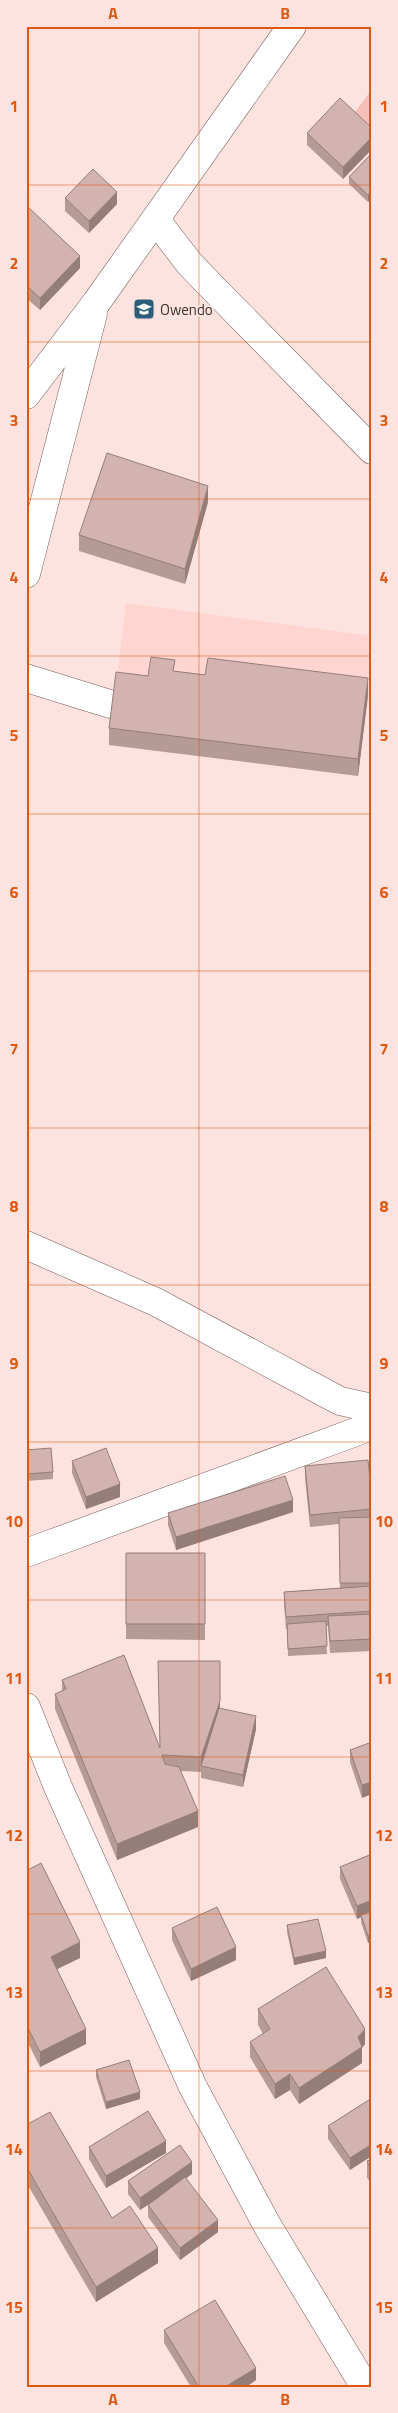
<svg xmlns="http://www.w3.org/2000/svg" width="398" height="2413" font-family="'Titillium Web',sans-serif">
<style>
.built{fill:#fed5d0}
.green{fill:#f6c0b9}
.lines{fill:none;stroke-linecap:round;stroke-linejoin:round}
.minor-casing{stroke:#755a57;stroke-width:29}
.minor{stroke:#fff;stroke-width:28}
.wall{fill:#b59a96}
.shaded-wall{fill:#947d7a}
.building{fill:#d3b3af;stroke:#947d7a}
.grid{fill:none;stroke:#e0570e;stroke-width:1;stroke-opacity:0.55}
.labels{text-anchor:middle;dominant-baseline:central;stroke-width:4;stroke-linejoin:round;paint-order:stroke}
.poi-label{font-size:15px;fill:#3f3331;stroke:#fde3df;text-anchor:start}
.neatline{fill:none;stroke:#e0570e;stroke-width:2}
.grid-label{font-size:16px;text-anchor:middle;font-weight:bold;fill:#e0570e}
</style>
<rect width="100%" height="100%" fill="#fde3df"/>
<path class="built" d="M126,603l246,33v37l-14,103 -249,-31z"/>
<path class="green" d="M372,89v41l-20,-14z"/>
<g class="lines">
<g class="minor-casing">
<path id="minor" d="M156,220l33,43 21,22 162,165
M26,395l70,-92 196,-277
M26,574l67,-260
M26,678l84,26
M26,1245l130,57 184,99 32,7
M26,1553l346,-127
M26,1707l32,80 135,300 74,138 98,162"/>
</g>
<use href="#minor" class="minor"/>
</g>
<path class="wall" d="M372,128v21l-29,30 -36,-34v-12z
M372,153l-4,49 -19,-18v-7z
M65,198l52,6 -28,29 -24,-22z
M26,205l54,63 -40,42 -14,-12z
M208,502l-23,82 -106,-33v-16z
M175,671l193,24 -10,81 -249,-31v-17l39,-52z
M26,1450l27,22v7l-27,2z
M72,1461l48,36 -34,12 -14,-36z
M305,1466l67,34v151l-42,2 -2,-27h-2l1,28 -39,2 -1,-27h-1l-2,-25v-12l56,-4 -1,-64 -29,3 -5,-49z
M293,1512l-117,38 -8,-25v-12z
M126,1553h79v87l-79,-1z
M62,1680l97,67 61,-39 36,21 -13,58 -42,-9v-6l-20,-1 17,56 -81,33 -62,-151v-15l7,-3z
M372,1742l-10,56 -12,-36v-12z
M372,1854l-4,89 -7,-21v-5l-4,2 -17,-40v-12z
M26,1871l54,87 -23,11 29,75 -46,23 -14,-28z
M287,1925l39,33 -32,7 -7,-33z
M172,1928l64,32 -45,21 -19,-41z
M258,2009l107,35 -3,4v15l-63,41 -9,-14 -15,9 -25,-42v-15l13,-8 -5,-9z
M96,2070l44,29 -34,10 -10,-32z
M372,2098l-22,72 -22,-31v-13z
M26,2125l86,93 46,45 -62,39 -70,-120z
M89,2147l77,6 -60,35 -17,-29z
M372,2159v28l-5,-10v-16z
M192,2174l-6,4 32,54 -38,28 -32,-43v-12l-8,5 -12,-16v-13z
M164,2330l92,50 -10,7h-55l-27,-44z"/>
<path class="shaded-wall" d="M372,137v12l-29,30v-12z
M372,191v7l-4,4v-7z
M117,192v12l-28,29v-12z
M80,256v12l-40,42v-12z
M208,486v16l-23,82v-15z
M368,678v17l-10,81v-17z
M120,1484v13l-34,12v-12z
M293,1500v12l-117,38v-13z
M220,1701v16l-19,49v-9z
M256,1716v13l-13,58v-12z
M372,1782v12l-10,4v-13z
M198,1811v16l-81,33v-16z
M372,1900v12l-15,7v-13z
M372,1934v7l-4,2v-7z
M80,1942v16l-29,14v-15z
M236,1947v13l-45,21v-12z
M326,1951v7l-32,7v-7z
M86,2029v15l-46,23v-15z
M365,2029v15l-3,4v15l-63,41v-16l59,-51z
M290,2074v16l-15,9v-15z
M140,2092v7l-34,10v-7z
M166,2141v12l-60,35v-12z
M372,2144v12l-22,14v-12z
M192,2162v12l-52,36v-12z
M218,2220v12l-38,28v-12z
M158,2248v15l-62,39v-15z
M256,2368v12l-10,7h-21z"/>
<path class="building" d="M340,98l32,30v9l-29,30 -36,-34z
M372,153v38l-4,4 -19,-18z
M93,169l24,23 -28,29 -24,-23z
M26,205l54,51 -40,42 -14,-13z
M107,453l101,33 -23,83 -106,-34z
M151,657l24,3 -2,11 32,4 3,-17 160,20 -10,81 -249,-31 7,-56 32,4z
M51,1448l2,24 -27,2v-24z
M106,1448l14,36 -34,13 -14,-36z
M368,1460l4,40v9l-62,6 -5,-49z
M285,1476l8,24 -117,37 -8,-24z
M372,1517v66h-32l-1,-65z
M126,1553h79v71h-79z
M372,1586v25l-86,6 -2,-25z
M372,1614v25l-42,2 -2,-25z
M326,1621l1,25 -39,3 -1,-25z
M124,1655l36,93 -2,-87h62v40l-19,56 -39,-2 3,9 14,3 19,44 -81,33 -62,-150 11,-5 -4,-9z
M219,1708l37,8 -13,59 -42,-9z
M372,1742v40l-10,3 -12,-35z
M372,1854v46l-15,6 -17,-39z
M41,1863l39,79 -29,15 35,72 -46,23 -14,-28v-153z
M217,1907l19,40 -45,22 -19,-41z
M372,1911v23l-4,2 -7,-21z
M318,1919l8,32 -32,7 -7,-33z
M326,1967l39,62 -7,8 4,10 -63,41 -9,-14 -15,10 -25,-42 20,-13 -12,-20z
M129,2060l11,32 -34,10 -10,-32z
M372,2098v46l-22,14 -22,-32z
M148,2111l18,30 -60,35 -17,-29z
M50,2112l62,106 18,-12 28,42 -62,39 -70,-121v-41z
M180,2145l12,17 -52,36 -12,-17z
M372,2159v13l-5,-11z
M185,2177l33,43 -38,28 -32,-43z
M215,2300l41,68 -31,19h-26l-35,-57z"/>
<path class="grid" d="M199,26v2361M26,185h346M26,342h346M26,499h346M26,656h346M26,814h346M26,971h346M26,1128h346M26,1285h346M26,1442h346M26,1600h346M26,1757h346M26,1914h346M26,2071h346M26,2228h346"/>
<defs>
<g id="school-square" transform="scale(1.125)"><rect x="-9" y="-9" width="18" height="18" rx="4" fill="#2c5e7c" stroke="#fde3df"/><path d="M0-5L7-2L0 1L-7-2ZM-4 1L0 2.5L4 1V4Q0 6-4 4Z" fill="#fff"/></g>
</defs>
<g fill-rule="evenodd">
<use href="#school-square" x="144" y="309"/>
</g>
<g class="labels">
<g class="poi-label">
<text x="160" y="309">Owendo</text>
</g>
</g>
<rect width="398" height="2413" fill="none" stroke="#fde3df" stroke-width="55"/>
<rect x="28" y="28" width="342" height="2358" class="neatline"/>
<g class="grid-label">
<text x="113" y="19">A</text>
<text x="285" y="19">B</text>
<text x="14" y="112">1</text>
<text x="384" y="112">1</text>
<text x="14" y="269">2</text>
<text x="384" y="269">2</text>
<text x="14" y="426">3</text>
<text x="384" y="426">3</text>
<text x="14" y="583">4</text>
<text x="384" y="583">4</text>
<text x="14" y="741">5</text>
<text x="384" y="741">5</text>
<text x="14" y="898">6</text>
<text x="384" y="898">6</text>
<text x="14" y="1055">7</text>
<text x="384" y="1055">7</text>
<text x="14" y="1212">8</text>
<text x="384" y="1212">8</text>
<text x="14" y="1369">9</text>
<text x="384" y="1369">9</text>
<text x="14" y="1527">10</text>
<text x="384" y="1527">10</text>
<text x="14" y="1684">11</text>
<text x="384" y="1684">11</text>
<text x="14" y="1841">12</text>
<text x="384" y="1841">12</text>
<text x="14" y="1998">13</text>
<text x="384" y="1998">13</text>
<text x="14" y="2155">14</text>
<text x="384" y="2155">14</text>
<text x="14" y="2313">15</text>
<text x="384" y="2313">15</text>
<text x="113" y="2405">A</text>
<text x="285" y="2405">B</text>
</g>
</svg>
